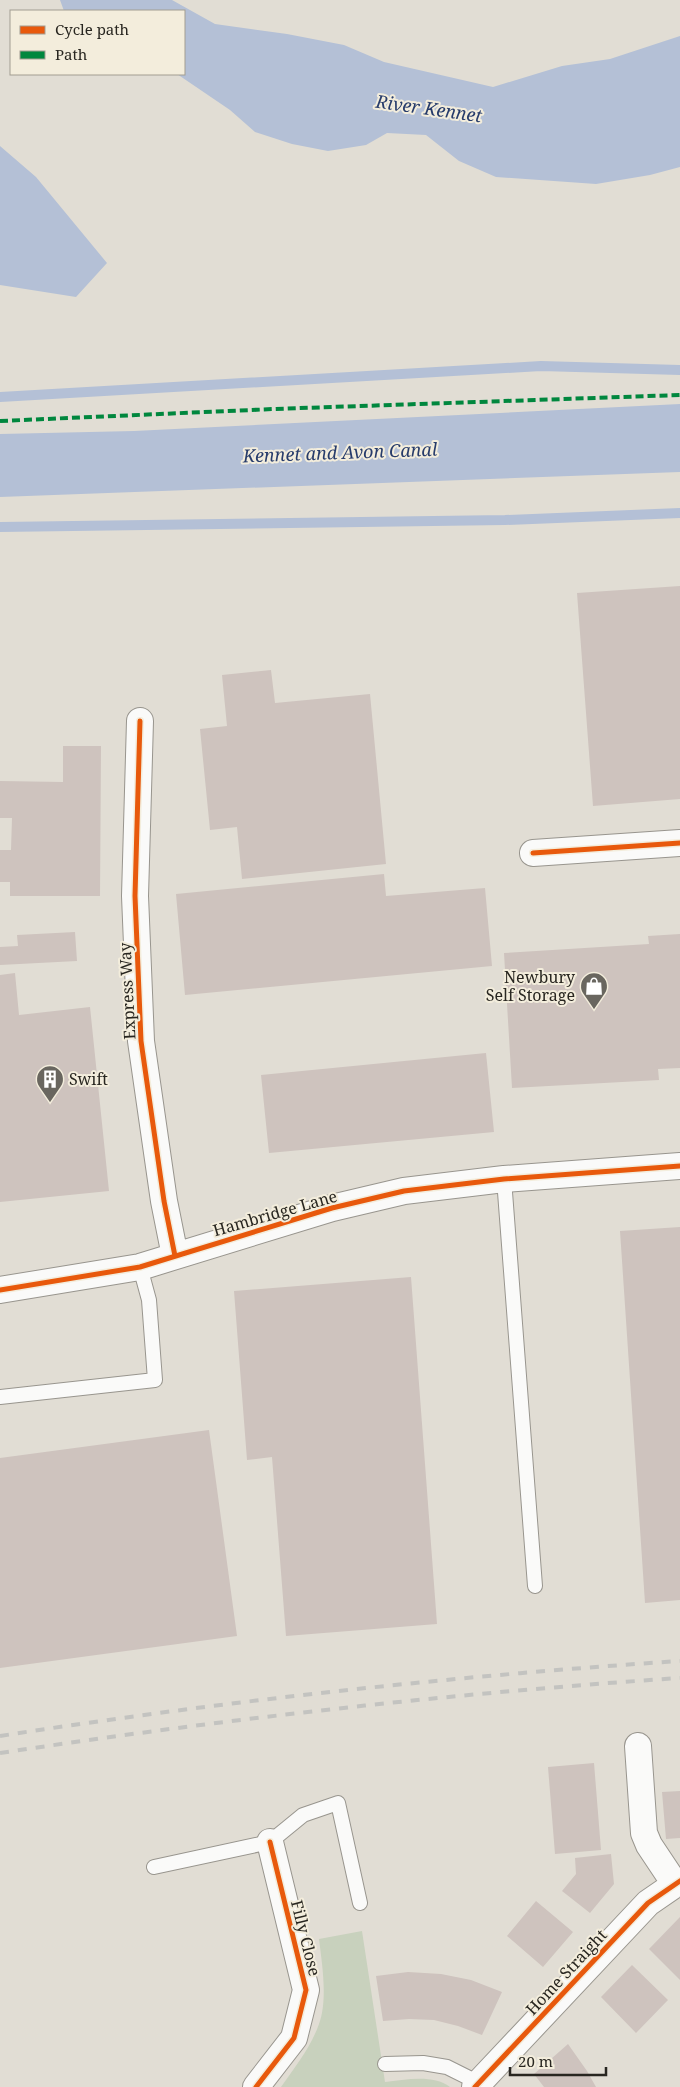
<svg xmlns="http://www.w3.org/2000/svg" width="680" height="2087" font-family="'Noto Serif',serif">
<style>
.green{fill:#c8d1bd}
.water{fill:#b4c0d6}
.lines{fill:none;stroke-linecap:round;stroke-linejoin:round}
.stream{stroke:#b4c0d6;stroke-width:10}
.building{fill:#cec3be}
.lane-casing{stroke:#98958e;stroke-width:16}
.street-casing{stroke:#98958e;stroke-width:28}
.lane{stroke:#fafaf9;stroke-width:14}
.street{stroke:#fafaf9;stroke-width:26}
.rail{stroke:#c3c3c0;stroke-width:4;stroke-dasharray:9 9;stroke-linecap:butt}
.quiet{stroke:#00873e;stroke-width:4;stroke-dasharray:8 4;stroke-linecap:butt}
.cycleway-casing{stroke:#f3eddc;stroke-width:8}
.cycleway{stroke:#e8590c;stroke-width:5}
.labels{text-anchor:middle;dominant-baseline:central;stroke-width:4;stroke-linejoin:round;paint-order:stroke}
.poi-label{font-size:16px;fill:#282620;stroke:#f3eddc;text-anchor:end}
.street-label{font-size:16px;fill:#282620;stroke:#f3eddc}
.water-label{font-size:18px;font-style:italic;fill:#273c6b;stroke:#f3eddc}
</style>
<rect width="100%" height="100%" fill="#e1ddd4"/>
<path class="green" d="M362,1931l23,151c20,-2 48,-8 65,5h-169c14,-20 30,-40 38,-63 9,-25 3,-60 0,-85z"/>
<path class="water" d="M60,0h112l43,24 72,10 57,11 40,17 109,25 69,-21 48,-7 70,-23v131l-30,8 -54,9 -100,-7 -37,-16 -33,-26 -39,-2 -21,12 -38,6 -36,-7 -37,-12 -25,-22 -53,-36h7v-63h-120z
M0,146l36,31 71,86 -31,34 -76,-12z
M680,404v68l-680,25v-63l134,-3z"/>
<g class="lines">
<path class="stream" d="M0,397l541,-31 139,4
M0,527l505,-7 175,-7"/>
</g>
<path class="building" d="M680,586v213l-87,7 -16,-213z
M271,670l4,33 95,-9 16,170 -144,15 -5,-52 -27,3 -10,-101 27,-3 -5,-51z
M63,746h38l-1,150h-90v-14h-10v-32h11l1,-32h-12v-37l63,1z
M384,874l2,22 99,-8 7,78 -307,29 -9,-101z
M75,932l2,29 -77,4v-18l18,-1 -1,-11z
M680,934v134l-22,1 1,11 -147,8 -8,-135 145,-9 -1,-8z
M15,973l4,42 71,-8 19,184 -109,11v-227z
M486,1053l8,79 -225,21 -8,-78z
M680,1227v373l-35,3 -25,-372z
M411,1277l26,347 -151,12 -14,-179 -25,3 -13,-169z
M209,1430l28,206 -237,32v-210z
M594,1763l7,87 -46,4 -7,-87z
M680,1791v47l-14,1 -4,-47z
M611,1854l3,30 -24,29 -28,-22 14,-17 -1,-16z
M536,1901l37,31 -30,35 -36,-31z
M680,1917v63l-31,-31z
M632,1965l36,35 -32,33 -35,-36z
M408,1972l33,2 30,6 31,12 -20,43 -24,-9 -24,-6 -25,-1 -26,2 -7,-45z
M568,2044l19,27 9,16h-52l-10,-13z"/>
<g class="lines">
<g class="lane-casing">
<path id="lane" d="M504,1179l31,407
M0,1397l155,-17 -6,-80 -9,-33
M154,1867l116,-25 33,-27 35,-12 22,100
M385,2064l38,-1 24,4 32,16 3,3"/>
</g>
<g class="street-casing">
<path id="street" d="M140,721l-5,175 6,145 23,160 11,55
M533,853l147,-10
M0,1290l140,-23 192,-59 72,-17 100,-12 176,-13
M638,1746l6,87 5,12 26,39
M256,2087l38,-49 12,-48 -36,-148
M475,2087l173,-184 32,-22"/>
</g>
<use href="#lane" class="lane"/>
<use href="#street" class="street"/>
<path class="rail" d="M0,1736c225,-35 452,-60 680,-75
M0,1753c226,-34 452,-60 680,-75"/>
<path class="quiet" d="M0,421l274,-12 406,-14"/>
<g class="cycleway-casing">
<path id="cycleway" d="M140,721l-5,175 6,145 23,160 11,55
M533,853l147,-10
M0,1290l140,-23 192,-59 72,-17 100,-12 176,-13
M256,2087l38,-49 12,-48 -36,-148
M475,2087l173,-184 32,-22"/>
</g>
<use href="#cycleway" class="cycleway"/>
</g>
<defs>
<g id="shop-pin" transform="scale(1.4375)"><path d="M0 17L-7.5 6A9.5 9.5 0 1 1 7.5 6Z" fill="#69665f" stroke="#f3eddc"/><path d="M-5-2.5h2.3a2.7 3.5 0 0 1 5.4 0H5L5.5 6h-11ZM-1.5-2.5h3a1.5 2.3 0 0 0-3 0Z" fill="#fff"/></g>
<g id="building-pin" transform="scale(1.4375)"><path d="M0 17L-7.5 6A9.5 9.5 0 1 1 7.5 6Z" fill="#69665f" stroke="#f3eddc"/><path d="M-4-6H4V6H1V3H-1V6H-4ZM-2.5-4.3h1.7v1.8h-1.7ZM.8-4.3h1.7v1.8H.8ZM-2.5-1h1.7V.8h-1.7ZM.8-1h1.7V.8H.8Z" fill="#fff"/></g>
</defs>
<g fill-rule="evenodd">
<use href="#shop-pin" x="594" y="986"/>
<use href="#building-pin" x="50" y="1079"/>
</g>
<g class="labels">
<g class="poi-label">
<text x="575" y="977">Newbury<tspan x="575" dy="18">Self Storage</tspan></text>
<text x="69" y="1079" text-anchor="start">Swift</text>
</g>
<g class="street-label">
<text transform="translate(127 991) rotate(-93)">Express Way</text>
<text transform="translate(275 1213) rotate(-16)">Hambridge Lane</text>
<text transform="translate(306 1938) rotate(76)">Filly Close</text>
<text transform="translate(566 1972) rotate(-47)">Home Straight</text>
</g>
<g class="water-label">
<text transform="translate(429 108) rotate(8)">River Kennet</text>
<text transform="translate(340 452) rotate(-2)">Kennet and Avon Canal</text>
</g>
</g>
<rect x="10" y="10" width="175" height="65" fill="#f3eddc" stroke="#a29d91"/>
<rect x="20" y="26" width="25" height="8" fill="#e8590c" stroke="#a29d91"/>
<text x="55" y="35" font-size="15" fill="#282620">Cycle path</text>
<rect x="20" y="51" width="25" height="8" fill="#00873e" stroke="#a29d91"/>
<text x="55" y="60" font-size="15" fill="#282620">Path</text>
<path d="M510 2067v8h96v-8" fill="none" stroke="#282620" stroke-width="2.5"/>
<text x="518" y="2067" font-size="15" fill="#282620" stroke="#f3eddc" stroke-width="4" paint-order="stroke">20 m</text>
</svg>
